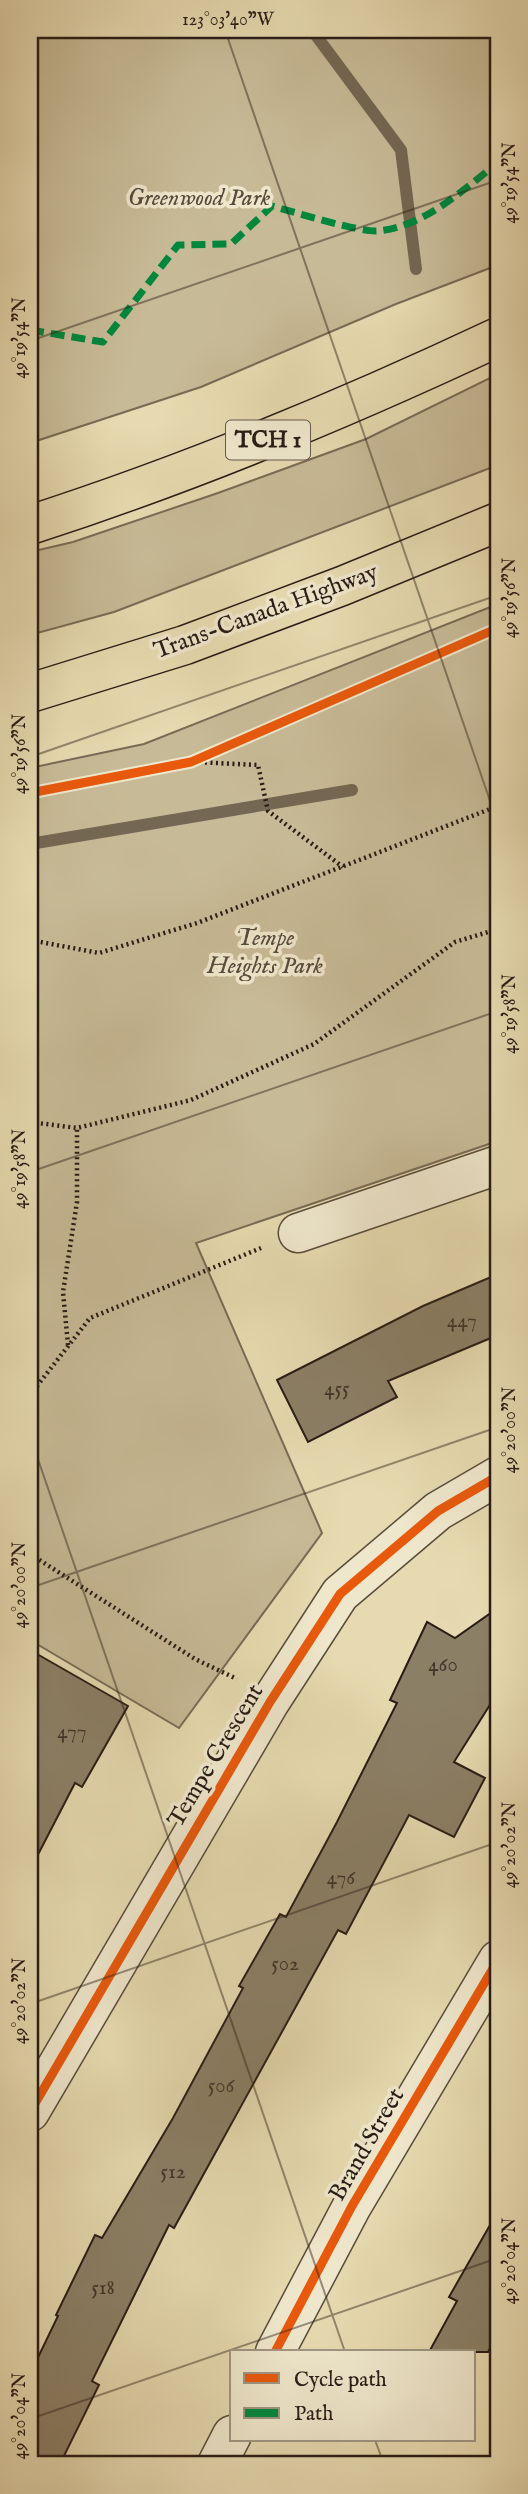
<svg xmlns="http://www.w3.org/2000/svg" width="528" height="2494" font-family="'IM FELL English',serif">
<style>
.green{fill:#c7ba96;stroke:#786b56;stroke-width:2}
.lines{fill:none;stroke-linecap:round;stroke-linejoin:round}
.stream{stroke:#746753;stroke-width:12}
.building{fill:#8b7f66;stroke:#281c16;stroke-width:2}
.street-casing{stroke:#584c3c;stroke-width:41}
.highway-casing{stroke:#281c16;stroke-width:41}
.path{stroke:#281c16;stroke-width:4.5;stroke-dasharray:2 3.5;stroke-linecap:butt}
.street{stroke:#efe7cc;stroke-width:38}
.highway{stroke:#e7dab0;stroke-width:38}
.quiet{stroke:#00873e;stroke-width:7;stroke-dasharray:14 7;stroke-linecap:butt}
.cycleway-casing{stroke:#efe7cc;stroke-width:13}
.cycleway{stroke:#e8590c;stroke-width:9}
.ticks{fill:none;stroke:#281c16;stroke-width:2;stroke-opacity:0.45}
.labels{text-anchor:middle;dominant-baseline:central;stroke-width:7;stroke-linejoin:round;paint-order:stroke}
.number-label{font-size:21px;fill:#41352a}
.shield{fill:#efe7cc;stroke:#64594d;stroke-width:2}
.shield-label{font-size:23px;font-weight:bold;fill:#281c16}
.park-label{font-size:24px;font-style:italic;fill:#584b3c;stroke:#efe7cc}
.street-label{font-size:24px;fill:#281c16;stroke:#efe7cc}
.neatline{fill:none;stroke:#281c16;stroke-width:2.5}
.ticks-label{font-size:18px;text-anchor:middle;fill:#281c16}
</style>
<rect width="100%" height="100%" fill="#e7dab0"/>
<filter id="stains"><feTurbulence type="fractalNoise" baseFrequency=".00286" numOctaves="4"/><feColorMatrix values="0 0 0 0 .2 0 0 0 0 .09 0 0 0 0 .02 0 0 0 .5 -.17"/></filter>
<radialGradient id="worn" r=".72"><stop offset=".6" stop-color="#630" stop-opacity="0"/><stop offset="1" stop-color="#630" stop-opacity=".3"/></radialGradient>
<path class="green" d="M30,30h468v235l-102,39 -195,83 -171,56z
M498,374v91l-384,147 -84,23v-83l43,-10 145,-49 148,-54z
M498,604v537l-302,102 126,290 -143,195 -149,-88v-872l114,-24z"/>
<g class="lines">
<path class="stream" d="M312,30l89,120 15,119
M30,844l322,-54"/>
</g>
<path class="building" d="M498,1274v61l-110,46 9,16 -89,45 -31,-62 146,-74z
M498,1608v84l-44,70 31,16 -31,59 -45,-22 -63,119 -8,-4 -164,298 -5,-3 -77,156 7,4 -39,79h-30v-90l28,-58 -2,-1 39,-80 7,3 71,-120 70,-130 -4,-2 41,-72 6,3 51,-95 60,-119 -7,-3 37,-78 28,16z
M30,1650l98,56 -46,81 -7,-4 -45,87z
M498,2211v123l-10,18h-59l28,-51 -8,-4z"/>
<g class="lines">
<g class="street-casing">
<path id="street" d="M298,1233l200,-68
M30,2112l240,-410 70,-108 98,-83 60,-35
M275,2352l77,-146 146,-246
M217,2464l15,-29"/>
</g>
<g class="highway-casing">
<path id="highway" d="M30,525c161,-52 315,-116 468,-188
M30,693l155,-48 157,-59 156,-64"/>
</g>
<path class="path" d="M194,762l64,3 10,46 75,56
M30,793l161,-31 307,-134
M30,940l69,13 98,-30 301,-117
M30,1122l47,6 114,-28 123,-56 141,-102 43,-13
M68,1345l-5,-53 14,-90v-74
M30,1395l60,-77 171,-70
M30,1554l165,105 42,20"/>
<use href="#street" class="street"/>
<use href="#highway" class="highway"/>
<path class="quiet" d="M30,330l73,12 75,-97 53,-1 41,-38c22,6 87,26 105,25 48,-4 85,-41 121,-68"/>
<g class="cycleway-casing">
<path id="cycleway" d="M30,793l161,-31 307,-134
M30,2112l240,-410 70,-108 98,-83 60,-35
M275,2352l77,-146 146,-246"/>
</g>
<use href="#cycleway" class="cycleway"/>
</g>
<path class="ticks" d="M225,30l273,794M30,341l468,-161M30,757l468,-162M30,1172l468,-161M30,1436l315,916M30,1588l468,-161M30,2004l468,-162M30,2419l468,-161M375,2440l9,24"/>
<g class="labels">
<g class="number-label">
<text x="462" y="1321">447</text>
<text x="337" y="1389">455</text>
<text x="443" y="1665">460</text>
<text x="72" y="1732">477</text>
<text x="341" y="1878">476</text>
<text x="285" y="1964">502</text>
<text x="221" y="2086">506</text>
<text x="173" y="2172">512</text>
<text x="103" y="2288">518</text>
</g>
<rect class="shield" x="226" y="420.5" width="84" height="39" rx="5"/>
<g class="shield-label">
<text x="268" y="440">TCH 1</text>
</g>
<g class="park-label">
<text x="199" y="198">Greenwood Park</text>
<text x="265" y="938">Tempe<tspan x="265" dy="28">Heights Park</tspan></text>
</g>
<g class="street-label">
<text transform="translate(266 612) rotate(-20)">Trans-Canada Highway</text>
<text transform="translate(216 1756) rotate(-59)">Tempe Crescent</text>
<text transform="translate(367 2145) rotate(-60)">Brand Street</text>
</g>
</g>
<rect width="528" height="2494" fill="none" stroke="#e7dab0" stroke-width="77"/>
<rect x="230" y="2350" width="245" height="91" fill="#efe7cc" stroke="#9f9683" stroke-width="2"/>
<rect x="244" y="2373" width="35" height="10" fill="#e8590c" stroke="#9f9683" stroke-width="2"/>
<text x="294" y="2386" font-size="21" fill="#281c16">Cycle path</text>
<rect x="244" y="2408" width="35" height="10" fill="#00873e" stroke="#9f9683" stroke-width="2"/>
<text x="294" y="2420" font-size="21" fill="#281c16">Path</text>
<rect x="38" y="38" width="452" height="2418" class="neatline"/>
<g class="ticks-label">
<text x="228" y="25">123°03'40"W</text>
<text transform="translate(509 183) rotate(-90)" y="6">49°19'54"N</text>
<text transform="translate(19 338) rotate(-90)" y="6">49°19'54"N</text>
<text transform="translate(509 598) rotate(-90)" y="6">49°19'56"N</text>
<text transform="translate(19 754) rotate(-90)" y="6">49°19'56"N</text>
<text transform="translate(509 1014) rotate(-90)" y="6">49°19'58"N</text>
<text transform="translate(19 1169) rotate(-90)" y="6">49°19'58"N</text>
<text transform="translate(509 1430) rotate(-90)" y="6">49°20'00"N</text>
<text transform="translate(19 1585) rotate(-90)" y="6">49°20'00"N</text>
<text transform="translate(509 1845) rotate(-90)" y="6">49°20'02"N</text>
<text transform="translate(19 2001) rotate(-90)" y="6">49°20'02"N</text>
<text transform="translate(509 2261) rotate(-90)" y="6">49°20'04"N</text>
<text transform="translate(19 2416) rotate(-90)" y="6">49°20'04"N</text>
</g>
<rect width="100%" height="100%" filter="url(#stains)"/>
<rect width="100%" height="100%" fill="url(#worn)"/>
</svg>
